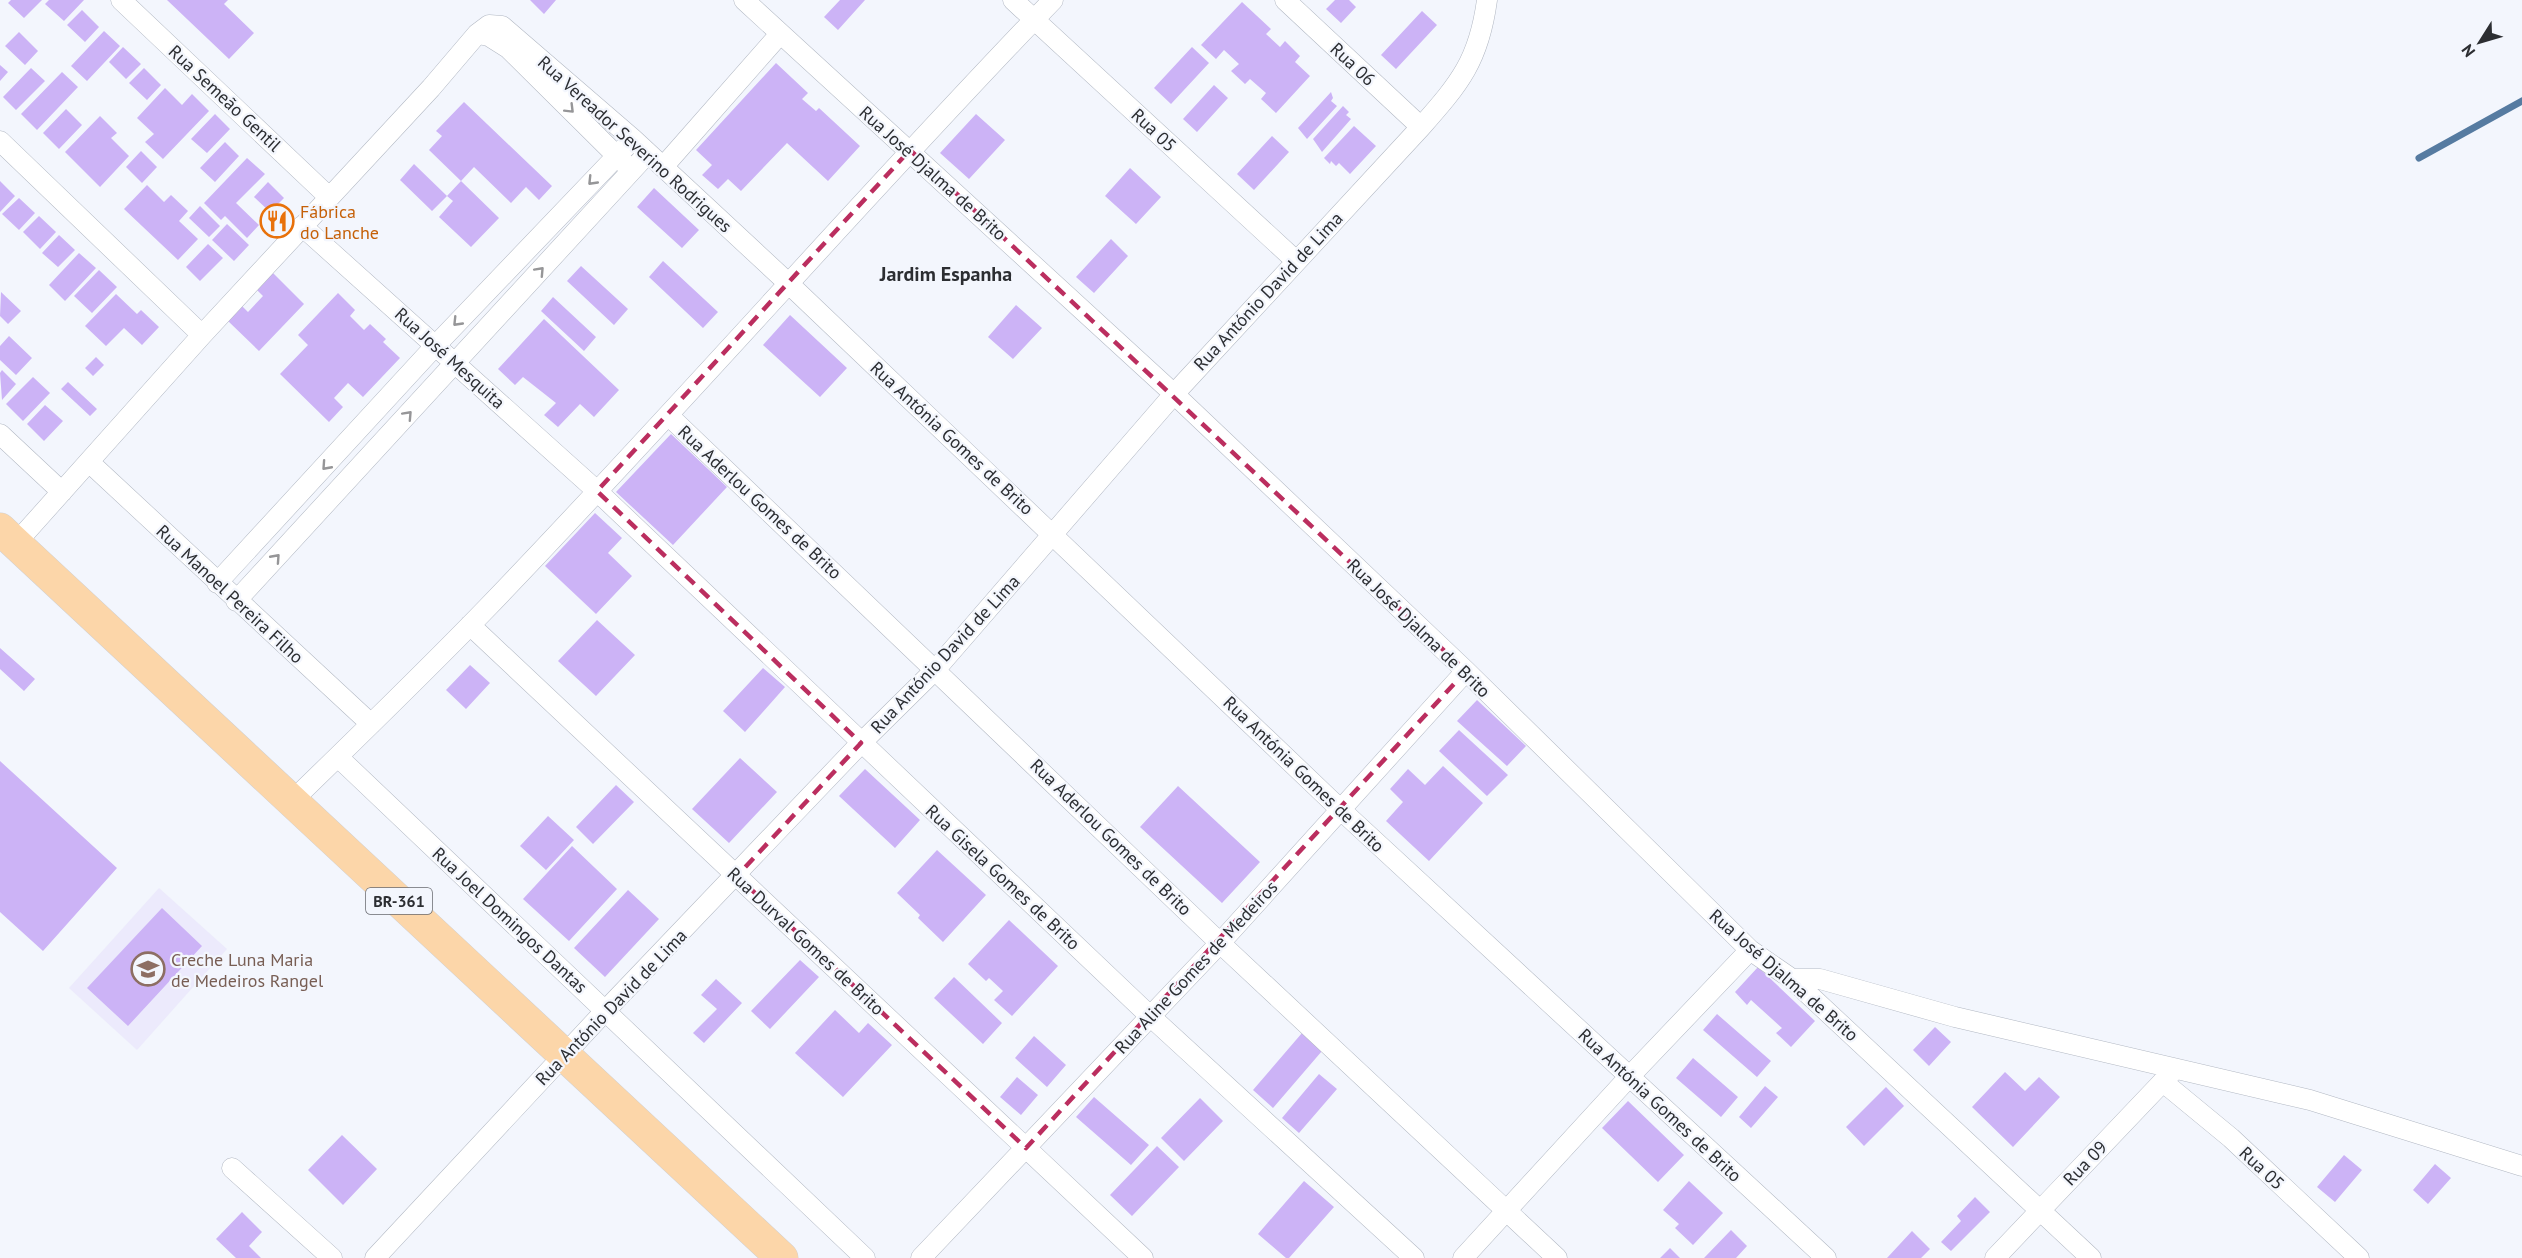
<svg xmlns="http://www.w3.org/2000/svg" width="2522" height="1258" font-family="'PT Sans',sans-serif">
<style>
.education{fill:#eceafc}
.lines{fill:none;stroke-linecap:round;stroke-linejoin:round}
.stream{stroke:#567ba1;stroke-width:7}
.building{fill:#ccb3f6}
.minor-casing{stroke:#b2b8c3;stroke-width:21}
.primary-casing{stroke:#d1d1d2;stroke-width:33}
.minor{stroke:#fff;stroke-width:20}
.primary{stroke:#fcd6a9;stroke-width:32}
.oneway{stroke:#969698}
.marked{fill:none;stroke:#bb2e5f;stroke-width:4.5;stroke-dasharray:12 8;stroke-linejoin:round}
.labels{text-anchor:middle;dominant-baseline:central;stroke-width:4.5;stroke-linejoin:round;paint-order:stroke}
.shield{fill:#f3f6fd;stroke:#686a6f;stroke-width:1.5}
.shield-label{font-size:16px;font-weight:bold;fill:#2c2e32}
.street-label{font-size:18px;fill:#2c2e32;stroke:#f3f6fd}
.food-label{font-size:18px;fill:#c56008;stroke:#f3f6fd;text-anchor:start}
.education-label{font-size:18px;fill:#785e54;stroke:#f3f6fd;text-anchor:start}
.neighbourhood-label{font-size:20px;font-weight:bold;fill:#2c2e32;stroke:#f3f6fd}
</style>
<rect width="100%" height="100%" fill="#f3f6fd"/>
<path class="education" d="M159,888l68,61 -90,101 -68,-62z"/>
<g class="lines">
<path class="stream" d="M2419,158l103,-57"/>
</g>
<path class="building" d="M11,0h31l-18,18 -16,-15z
M49,0h35l-20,21 -19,-17z
M167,0h61l-4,4 30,29 -25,26z
M530,0h26l-12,14z
M840,0h25l-27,30 -14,-13z
M1335,0h14l7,7 -15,16 -15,-14z
M1242,2l29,27 -5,5 14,13 5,-6 15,15 -5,6 15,14 -34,37 -15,-14 5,-6 -16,-14 -5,5 -14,-13 8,-7 -15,-14 -8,9 -15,-14z
M82,10l17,17 -14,15 -18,-17z
M1422,11l15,14 -41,44 -15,-14z
M104,31l16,15 -33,35 -16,-15z
M19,32l19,19 -13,14 -20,-19z
M123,47l18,17 -15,15 -17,-17z
M1192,47l17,16 -38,41 -17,-16z
M776,63l32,30 -6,6 14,12 3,-3 41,38 -32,35 -41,-38 -46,48 -13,-12 -10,10 -16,-14 10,-10 -16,-15z
M0,65l8,7 -8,9z
M31,68l14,13 -29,29 -13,-13z
M144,68l17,17 -14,15 -18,-17z
M62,72l16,15 -41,43 -16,-16z
M1214,85l14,13 -31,34 -14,-13z
M165,88l17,17 10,-11 17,17 -46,48 -18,-17 9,-8 -17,-16z
M1331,92l2,6 -2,3 6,5 -30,33 -9,-11z
M464,102l88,84 -13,14 -13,-13 -15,16 -37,-36 -13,14 -32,-31 13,-14 -6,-5z
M1343,106l6,6 -3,3 5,4 -29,33 -9,-13z
M66,109l16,16 -23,24 -16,-16z
M215,114l15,15 -23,24 -16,-14z
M976,114l29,26 -36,39 -29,-26z
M100,116l17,17 -6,5 18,18 -29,31 -35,-35z
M1354,126l22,20 -26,28 -11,-11 -3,3 -5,-5 -1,3 -6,-6z
M1272,136l17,16 -35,38 -17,-16z
M225,142l14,14 -24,26 -15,-14z
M141,151l16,16 -15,16 -16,-16z
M247,158l18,16 -29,29 23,22 -12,13 -22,-22 -4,4 -17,-17z
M414,164l33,32 -15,15 -32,-31z
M1130,168l31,29 -25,27 -31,-28z
M0,181l15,15 -15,16z
M461,181l38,37 -28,29 -32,-30 14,-16 -6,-5z
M268,182l16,16 -14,14 -16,-15z
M147,185l17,17 7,-7 17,16 -9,10 19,18 -20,21 -54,-51z
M654,188l45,42 -17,18 -45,-41z
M19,198l16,15 -16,17 -17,-16z
M200,206l20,20 -11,11 -20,-19z
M39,216l17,16 -16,17 -17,-17z
M227,224l22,21 -15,16 -22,-21z
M59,235l16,15 -17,17 -16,-14z
M1111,239l17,17 -34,37 -18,-16z
M208,244l15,14 -23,23 -14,-14z
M79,253l17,15 -31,33 -16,-16z
M663,261l55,51 -15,16 -54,-51z
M581,266l47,43 -14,16 -47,-44z
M99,270l18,17 -25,26 -18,-17z
M273,273l31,31 -45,47 -31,-30 14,-15 6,6 15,-16 -6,-6z
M1,292l20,19 -13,13 -8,-8z
M338,293l17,17 -5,6 14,14 6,-6 16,15 -3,3 17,16 -37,39 -15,-14 -14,15 9,9 -14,15 -49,-48 28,-29 -10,-10z
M116,294l21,20 4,-4 18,17 -17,18 -18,-17 -18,18 -21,-20z
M553,297l43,40 -12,14 -43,-40z
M1016,305l26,23 -29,31 -25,-22z
M790,315l57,53 -27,29 -57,-52z
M544,319l75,71 -25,27 -14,-13 -22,23 -14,-12 12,-12 -33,-26 -8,8 -17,-16z
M9,336l23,22 -16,17 -16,-15v-14z
M96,357l8,8 -11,11 -8,-8z
M2,370l14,14 -14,16 -2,-27z
M33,377l17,16 -27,28 -17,-17z
M68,382l29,27 -7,7 -29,-27z
M45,405l18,16 -19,20 -17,-17z
M671,434l56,53 -54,58 -57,-53z
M595,513l27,25 -14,15 24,23 -36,38 -51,-48z
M597,620l38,35 -39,41 -38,-35z
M0,648l35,31 -11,12 -24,-22z
M470,665l20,18 -24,26 -20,-19z
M763,668l22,19 -40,45 -22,-21z
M1477,700l49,46 -19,20 -50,-45z
M1459,730l49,45 -21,21 -48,-45z
M740,758l37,34 -48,51 -37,-34z
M0,761l117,107 -74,83 -43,-39z
M1443,766l40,37 -54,58 -43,-40 17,-19 -13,-13 18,-20 17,16z
M865,769l55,51 -25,28 -56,-52z
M616,785l18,17 -41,42 -17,-17z
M1178,786l82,76 -38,41 -82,-76z
M548,816l26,24 -28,30 -26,-24z
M572,846l45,43 -48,52 -46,-42z
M937,850l49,45 -43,47 -25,-24 2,-3 -23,-22z
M628,890l31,29 -54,58 -31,-29z
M162,908l40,38 -74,80 -41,-38z
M1009,920l49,46 -46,50 -18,-16 9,-9 -14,-13 -3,3 -18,-17z
M800,960l19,17 -49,52 -19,-18z
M1758,967l57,54 -24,26 -15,-14 6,-5 -31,-28 -4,5 -12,-13z
M954,977l48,46 -19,21 -49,-46z
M716,979l26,24 -38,40 -11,-10 24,-24 -16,-14z
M835,1010l24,23 9,-10 24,22 -49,52 -48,-44z
M1717,1014l54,47 -14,16 -54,-47z
M1935,1027l16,15 -22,24 -16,-16z
M1302,1033l20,18 -49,57 -20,-18z
M1034,1036l32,29 -19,22 -32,-29z
M1693,1058l45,39 -17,20 -45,-39z
M2005,1072l20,19 14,-14 21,20 -47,50 -41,-40z
M1319,1074l18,15 -38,44 -17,-15z
M1017,1077l21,18 -17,20 -21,-18z
M1765,1086l13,11 -27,31 -12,-11z
M1886,1087l18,19 -40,40 -18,-19z
M1094,1097l55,48 -18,20 -55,-48z
M1200,1098l23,23 -39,40 -23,-23z
M1628,1101l56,54 -26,27 -56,-54z
M342,1135l35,34 -34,36 -35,-35z
M1157,1146l22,21 -47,49 -22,-21z
M2344,1155l18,15 -27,32 -18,-15z
M2435,1164l16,14 -23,26 -15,-14z
M1304,1181l30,26 -45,51h-3l-28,-24z
M1689,1181l34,32 -30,32 -18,-17 4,-4 -16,-14z
M1975,1197l15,15 -39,39 -10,-9 20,-21 -4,-5z
M242,1212l20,20 -13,14 12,12h-25l-20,-19z
M1731,1230l16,16 -11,12h-32z
M1912,1231l18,18 -9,9h-34z
M1670,1248l10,10h-20z"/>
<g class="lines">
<g class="minor-casing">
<path id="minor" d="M121,0l208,197
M744,0l430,394 292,277 284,279 42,29 299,279
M1013,0l282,260
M1285,0l136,127
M477,34l12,2 19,12 118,117
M0,141l202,194
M663,167l117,-133
M302,226l295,265 553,525 264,242
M668,415l552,528 337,315
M0,434l62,58
M89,462l282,262
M16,543l186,-208 229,-247 46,-54 12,-9 13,1 131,113 155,144 553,527 485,448
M217,583l219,-238 197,-206
M236,601l412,-448
M470,625l673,633
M338,757l527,501
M292,801c65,-63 130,-126 193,-191 193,-200 375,-410 568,-610
M1792,979h28l135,38 355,83 212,66
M2163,1082l68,56 128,120
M232,1168l100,90
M375,1258l231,-248 255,-267 75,-74 238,-275 247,-267c39,-44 58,-67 66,-127
M921,1258l299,-315 246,-272
M1463,1258l166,-181 121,-127
M1995,1258l177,-186"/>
</g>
<g class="primary-casing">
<path id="primary" d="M0,529l782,729"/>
</g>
<use href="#minor" class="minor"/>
<use href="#primary" class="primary"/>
</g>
<defs><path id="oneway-chevron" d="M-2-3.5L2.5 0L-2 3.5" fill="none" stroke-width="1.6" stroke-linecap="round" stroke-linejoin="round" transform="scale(1.5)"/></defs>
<g class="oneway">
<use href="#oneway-chevron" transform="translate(570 109) rotate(45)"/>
<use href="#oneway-chevron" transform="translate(592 181) rotate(134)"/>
<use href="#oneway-chevron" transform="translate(540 271) rotate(-47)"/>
<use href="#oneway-chevron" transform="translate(457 322) rotate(134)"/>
<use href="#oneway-chevron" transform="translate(408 415) rotate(-47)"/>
<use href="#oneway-chevron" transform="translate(326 466) rotate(132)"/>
<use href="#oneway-chevron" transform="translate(276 558) rotate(-48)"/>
</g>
<path class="marked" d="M910,150l556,521 -440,477 -289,-272 124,-133 -264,-252z"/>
<defs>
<g id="restaurant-ring" transform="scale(1.725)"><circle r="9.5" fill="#f3f6fd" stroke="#e8710a" stroke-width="1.5"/><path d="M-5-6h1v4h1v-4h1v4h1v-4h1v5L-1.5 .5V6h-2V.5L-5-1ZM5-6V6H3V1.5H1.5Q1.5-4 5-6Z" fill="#e8710a"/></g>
<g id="school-ring" transform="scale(1.725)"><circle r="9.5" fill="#f3f6fd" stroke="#8d6e63" stroke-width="1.5"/><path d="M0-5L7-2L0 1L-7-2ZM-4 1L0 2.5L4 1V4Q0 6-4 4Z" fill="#8d6e63"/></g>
</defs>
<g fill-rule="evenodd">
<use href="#restaurant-ring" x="277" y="221"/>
<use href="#school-ring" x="148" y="969"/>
</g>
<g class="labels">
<rect class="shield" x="366" y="888" width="66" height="26" rx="4.5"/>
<g class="shield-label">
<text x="399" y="901">BR-361</text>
</g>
<g class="street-label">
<text transform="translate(1353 64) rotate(43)">Rua 06</text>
<text transform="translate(225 98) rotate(43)">Rua Semeão Gentil</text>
<text transform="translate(1154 130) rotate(43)">Rua 05</text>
<text transform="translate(635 144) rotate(42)">Rua Vereador Severino Rodrigues</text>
<text transform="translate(933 173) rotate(42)">Rua José Djalma de Brito</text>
<text transform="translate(1268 291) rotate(-47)">Rua António David de Lima</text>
<text transform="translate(450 358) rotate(42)">Rua José Mesquita</text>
<text transform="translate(952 438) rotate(43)">Rua Antónia Gomes de Brito</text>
<text transform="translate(760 502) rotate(43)">Rua Aderlou Gomes de Brito</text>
<text transform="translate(230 594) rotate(43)">Rua Manoel Pereira Filho</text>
<text transform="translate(1419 628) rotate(44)">Rua José Djalma de Brito</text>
<text transform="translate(945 654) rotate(-47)">Rua António David de Lima</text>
<text transform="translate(1304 774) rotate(44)">Rua Antónia Gomes de Brito</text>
<text transform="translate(1111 837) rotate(44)">Rua Aderlou Gomes de Brito</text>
<text transform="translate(1003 877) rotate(43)">Rua Gisela Gomes de Brito</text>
<text transform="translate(510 920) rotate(43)">Rua Joel Domingos Dantas</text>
<text transform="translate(806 941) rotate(43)">Rua Durval Gomes de Brito</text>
<text transform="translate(1196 967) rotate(-47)">Rua Aline Gomes de Medeiros</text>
<text transform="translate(1784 975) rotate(41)">Rua José Djalma de Brito</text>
<text transform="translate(611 1007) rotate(-46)">Rua António David de Lima</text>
<text transform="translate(1660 1105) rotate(43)">Rua Antónia Gomes de Brito</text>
<text transform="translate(2085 1163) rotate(-46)">Rua 09</text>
<text transform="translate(2262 1168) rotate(43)">Rua 05</text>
</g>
<g class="food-label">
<text x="300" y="211">Fábrica<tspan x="300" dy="21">do Lanche</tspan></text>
</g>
<g class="education-label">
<text x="171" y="959">Creche Luna Maria<tspan x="171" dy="21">de Medeiros Rangel</tspan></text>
</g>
<g class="neighbourhood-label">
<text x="946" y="274">Jardim Espanha</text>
</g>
</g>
<g transform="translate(2480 42) rotate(233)" stroke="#f3f6fd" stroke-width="4.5" paint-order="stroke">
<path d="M0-4.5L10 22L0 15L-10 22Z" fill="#2c2e32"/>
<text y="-9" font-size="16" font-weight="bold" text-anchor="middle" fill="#2c2e32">N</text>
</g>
</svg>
